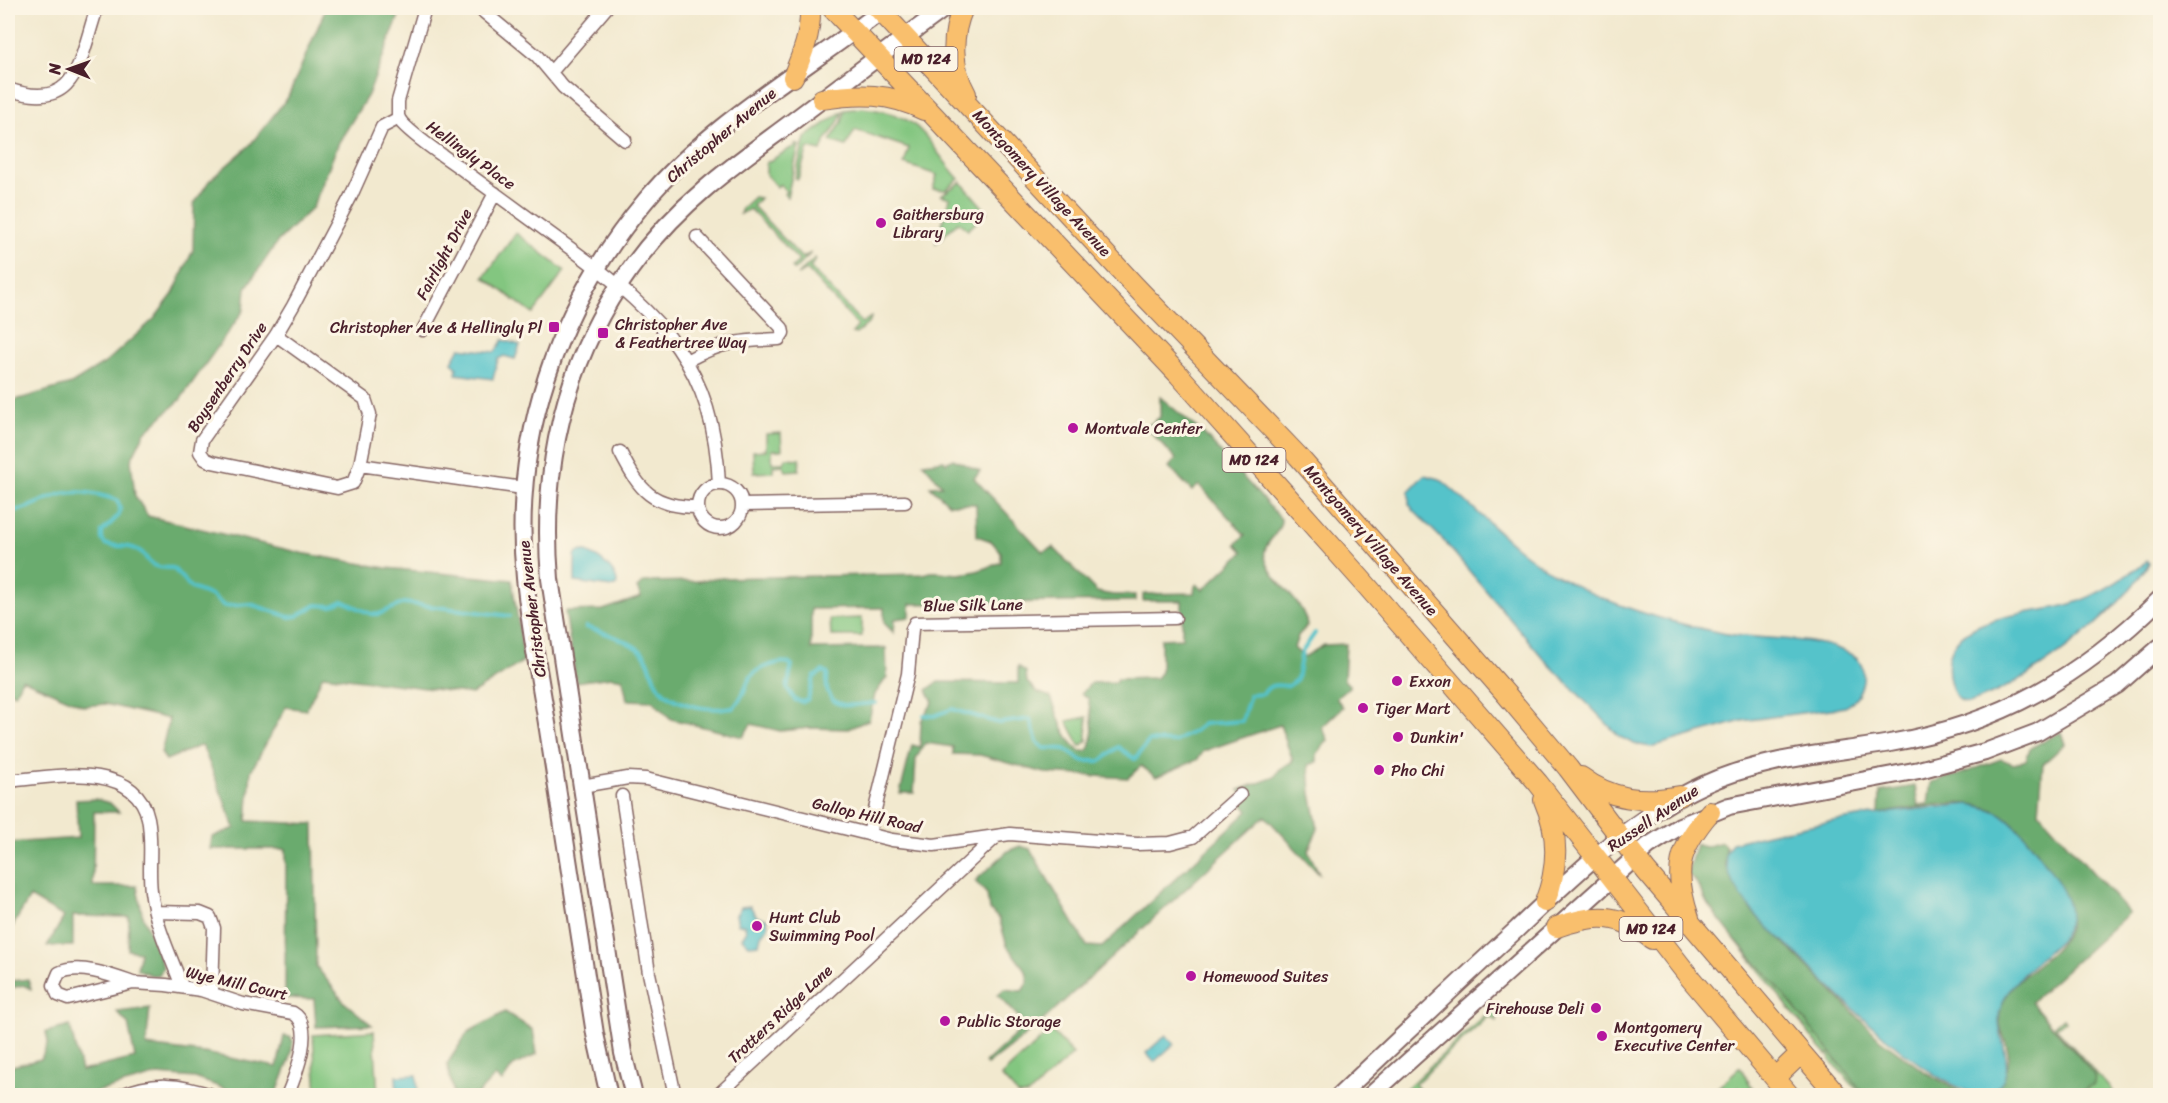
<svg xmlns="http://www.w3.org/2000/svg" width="2168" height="1103" font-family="Sriracha,sans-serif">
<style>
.green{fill:#83c680;stroke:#667256;stroke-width:1.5}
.forest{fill:#6aab6e;stroke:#5a654c;stroke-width:1.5}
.water{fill:#55c3ca;stroke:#50717a;stroke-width:1.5}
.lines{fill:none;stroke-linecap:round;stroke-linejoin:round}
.stream{stroke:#55c3ca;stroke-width:4}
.minor-casing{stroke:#856664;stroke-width:15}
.tertiary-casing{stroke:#856664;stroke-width:20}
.primary-casing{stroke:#856664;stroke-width:22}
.minor{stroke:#fff;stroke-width:12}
.tertiary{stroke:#fff;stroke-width:16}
.primary{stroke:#f9bf6d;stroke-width:20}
.poi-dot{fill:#b5179e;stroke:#fcf5e5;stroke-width:2}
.labels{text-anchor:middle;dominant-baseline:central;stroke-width:6;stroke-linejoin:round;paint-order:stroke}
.shield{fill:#fcf5e5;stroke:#7f5f63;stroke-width:1.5}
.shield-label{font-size:15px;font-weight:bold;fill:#4a1f2b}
.street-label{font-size:16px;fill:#4a1f2b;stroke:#fcf5e5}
.poi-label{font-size:16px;fill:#4a1f2b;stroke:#fcf5e5;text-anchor:start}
</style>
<rect width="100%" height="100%" fill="#fcf5e5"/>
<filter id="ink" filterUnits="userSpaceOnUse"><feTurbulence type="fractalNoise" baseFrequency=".0167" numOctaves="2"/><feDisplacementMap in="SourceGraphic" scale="12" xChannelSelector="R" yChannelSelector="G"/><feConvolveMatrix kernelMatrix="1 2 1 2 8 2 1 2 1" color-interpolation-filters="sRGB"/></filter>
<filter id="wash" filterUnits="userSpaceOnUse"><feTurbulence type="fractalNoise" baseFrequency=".008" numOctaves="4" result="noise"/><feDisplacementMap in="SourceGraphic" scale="24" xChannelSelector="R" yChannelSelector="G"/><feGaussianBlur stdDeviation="1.35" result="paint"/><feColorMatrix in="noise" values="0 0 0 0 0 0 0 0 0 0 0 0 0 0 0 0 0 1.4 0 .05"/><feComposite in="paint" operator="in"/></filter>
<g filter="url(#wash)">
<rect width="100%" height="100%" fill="#f2e9cf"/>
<path class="green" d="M863,108c63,7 59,30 96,71l-14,11 -12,-1 4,-14 -33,-11 5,-16 -54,-18 -9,16 -16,-5 12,-19 3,-12z
M843,111c-5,16 -17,25 -22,40l-13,-3 -10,31 -3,-1 10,-40z
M795,144l4,1 -12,52 -3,-3 2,-3 -6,-7 -3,3 -11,-12v-12l25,-15 5,-1z
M961,182l26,30 -19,18 -10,-8 -22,21 14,-45 -9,-3z
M754,197l6,1 -7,8 49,52 9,-5 -17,17 -2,-3 7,-6 -49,-52 -10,5 2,-6z
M516,233l49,38 -32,43 -49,-37z
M815,258l1,2 -6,7 52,56 9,-6 -1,5 -14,12 -4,-1 6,-7 -51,-56 -10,5z
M781,433l1,17h-10v13h12l2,-5 14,1 -1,11 -13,1 -3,-6 -10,1v6l-19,1 -1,-22 13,-1v-16z
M862,618v18h-31l-1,-17z
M1087,717v24l-7,5 -13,-25z
M1734,938l41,46 90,111h-3l-32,-35 -1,-6 -2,1 -9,-10z
M1492,1009l5,6v6l-8,-5 -74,68 5,7 -2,4 -18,-1z
M2063,1018l2,3 -9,7 60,67h-40l17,-11 2,-9 -42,-48z
M1051,1030l22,24 -45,41h-10l-17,-19z
M374,1031l4,64h-61l-4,-60z
M1740,1067l13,22 -7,5 -8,-7 -9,8h-14l-1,-4z"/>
<path class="forest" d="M326,8h76l-34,87 -29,47 -26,65 -35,34 -32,47 -2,22 -64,90 -35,32 -14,28 4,36 13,20 153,37 85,15 126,12 12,81 -52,33 -149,-19 -17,35 -20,-3 -35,64 -4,50 67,3 2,142 28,36 28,23 -56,2 -2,-28 -29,-1 1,-149h-76l2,-12 23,-9 -33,-83 -36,15 -5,-7 8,-34 -64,-15 -21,2 -62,-27 -7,15 -7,-4v-288l63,-18 34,-21 49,-44 19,-25 20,-44 1,-46 15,-23 41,-36 38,-48z
M1160,397l44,37 77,85c1,14 -20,25 -16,38 6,26 40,43 42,69l-9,10 -4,12 10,9 20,-12 22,-1 -2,36 6,6 -14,12 7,9 -21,20 6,13 -11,14v8l-8,3 2,28 7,36 -10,22 12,24 -55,-59 -230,212 -48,37 -2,-2 41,-38 -28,-30 6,-6 18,2 6,-9 -2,-11 -19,-25 -8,-28 -10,-8 -2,-16 -12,-13 33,-30 12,-5 10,3 57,97 15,1 146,-136 -7,-8 5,-5 -7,-8 36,-13 4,-7 14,-9 -13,-36 -76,26 -7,9 -41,17 -15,-11 -13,12 -83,-5 -65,-18 -27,-1v-7l-28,-4 -9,16 -2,34h-14l12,-48 8,2 1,-26 12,-19 -6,-12 11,-8 80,1v-17l8,6 1,10 10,10 14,5c7,19 13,41 29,54h7c10,-15 4,-36 1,-53l-7,-4 10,-11 25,-1 1,-3 39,-1 5,-6v-33l21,-1v-37h-39v-7l51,-1 1,-7 2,-2 6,6 40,-38 -7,-8 9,-9 -46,-50 -7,6 -23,-24 7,-8 -30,-32 14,-10z
M953,459l27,12 -6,7 69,74 10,-5 44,45 16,3h22v6l-225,3v13l-15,2 -1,14 -10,-10v-15l-73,1v40l75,-1 1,29 -12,17 -6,26 -21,9 -38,-1 -30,3 -29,-7 -8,13 -72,-18 -18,-18 -26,-1 -4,-21 -11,-2 -36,5 -11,-71 38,-1 38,-13 -4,-9 7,-6 54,-1 18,-3 208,-4c10,-5 22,0 34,0 16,-1 28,-5 43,-12v-10l-10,-11 -14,-5 -1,-32h-27l-19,-18 12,-1 -19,-22 21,-3 2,3z
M2061,732l4,12 -22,20 -4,48 90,101 -98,89 64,73 -1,9 -18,11h-103c23,-2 38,-19 35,-43 -2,-14 -11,-25 -8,-40 8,-39 57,-50 68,-84 10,-30 -43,-99 -67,-114 -8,-5 -22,-9 -31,-10 -24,-3 -66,6 -91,10l1,-22 35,-6 3,19 10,-1 3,-22 27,-7 43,-16 13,5 12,-4 4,-12z
M95,799l15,4 9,9h-25l-1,74h44l5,27 21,54 -4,8h-8l-14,-6 3,-17 -12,-2 1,-33 -56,-1v30h-26l17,-29 -34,-20 -22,37v-94v3l70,-5 -2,-38z
M1722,842l4,6 -1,17 26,45 128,128 46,34 42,23h-102l-90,-111 -41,-46 -26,-33 -13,-25 -8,-6 9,-30 8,3z
M8,978l6,3 14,-2 3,10 -8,-4 -15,4z
M150,1008l-4,38 58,7 73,14 7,-31 6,1 3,4 -3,18 -14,36h-34l-47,-17 -37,-3 -73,20h-77v-28l33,-8 7,-17 -2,-10 24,-6 11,45 54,-13 -7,-34 -11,-12z
M505,1012l28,18 4,24 -24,12 -11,16 -7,-6 -18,19h-23l-7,-31 21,-32z"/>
<path class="water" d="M503,340l17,5 -5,14 -11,-3 -6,3 -5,20 -37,-5 1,-6 -5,-6 8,-14 35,4z
M1424,475l16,4c26,21 49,45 75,67 58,49 134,72 207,87 40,8 96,2 130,22 20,11 11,43 -7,52l-103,14 -91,26 -17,-3 -14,-7 -76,-78 -101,-119 -29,-29 -5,-7v-13z
M584,551c14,5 34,19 33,34l-5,2 -37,-5v-26l2,-4z
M2147,561l2,2c-35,56 -118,119 -180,140 -13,-1 -16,-11 -19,-22 -15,-69 79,-64 121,-77 29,-9 52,-26 76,-43z
M1970,804c9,2 22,5 31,10 21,13 67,74 69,98 0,10 -4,18 -9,27 -20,21 -53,41 -61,71 -7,27 26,64 -12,83 -43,10 -157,-104 -186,-134 -17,-17 -38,-33 -52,-51 -12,-16 -24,-33 -25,-53l7,-12c77,-21 157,-32 238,-39z
M750,906l7,11 10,2 1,8 -7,8 -2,9 -10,1 -7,-7 4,-6 -1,-7 -7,-1 -2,-9 5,-8z
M1166,1035l8,9 -20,18 -8,-9z
M417,1075l1,20h-21l-1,-19z"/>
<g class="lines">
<path class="stream" d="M8,511c17,0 28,-8 44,-14 22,-9 43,-4 65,3l3,7 -1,8 -17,17v7l3,5c9,3 19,1 28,4 22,8 5,20 40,20l18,20 21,8 12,10 26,-2 40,13 7,-1 19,-11 16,1 11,-5 28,13h8l25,-11 106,13
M586,627c18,6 40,12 55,24 9,8 9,19 14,29 12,26 53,31 78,28 20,-20 5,-34 41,-44 7,-2 12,-3 18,1l-5,23 8,12 8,2 5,-3 6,-22 9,-6 4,2c1,6 -2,14 1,19 8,21 32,11 48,11
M924,715l10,1 18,-7 47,14 31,-4 7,23 7,6 21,1 17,12h19l17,-14 17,12 14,-18 25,1 19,-10 10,-8 39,-3 8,-26 13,-1c7,-11 12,-9 25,-8l9,-7 5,-27 13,-19"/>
</g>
</g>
<g filter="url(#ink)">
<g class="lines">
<g class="minor-casing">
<path id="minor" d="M425,8l-27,93v16l4,6c18,19 44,34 65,50 36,26 71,52 107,78 89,66 140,116 145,233
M479,8l58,48 26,31 62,53
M552,71l54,-63
M8,89c70,25 71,-29 89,-81
M399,118l-17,9 -31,69 -58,110 -17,29 -74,105 -2,12 5,7 7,3 125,26 16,-5 7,-18 163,23
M423,330l72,-137
M276,335l89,64 5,15 -10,51
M688,360c36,-19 51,-19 91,-21l4,-6 -1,-5 -85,-91
M620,452c20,39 32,55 78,55
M698 506a22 22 0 1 1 44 0a22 22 0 1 1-44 0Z
M742,505l163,-3
M8,781c42,-4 127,-22 140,37 5,24 0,49 3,73 4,33 19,64 31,95
M582,786l46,-8 18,1 246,61 42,5 76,-11 127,10 33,-1 23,-6 47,-42
M622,796l27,177 26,123
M869,834l39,-160 4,-45 3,-6 260,-5
M155,912l45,1 10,4 4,11 -2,64
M133,983c-20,-7 -53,-20 -74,-10l-5,12 4,10 10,4 65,-16 33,2 35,5 42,14 50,9c23,13 2,64 -6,83
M119,1096c34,-15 61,-12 95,0
M717,1096l280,-260"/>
</g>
<g class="tertiary-casing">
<path id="tertiary" d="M609,1096l-14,-62c-15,-100 -31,-199 -46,-298 -8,-53 -19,-105 -24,-158 -14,-139 32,-272 121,-378 65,-78 160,-130 239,-192
M634,1096l-11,-43 -73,-474c-13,-153 38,-291 156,-391 28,-24 58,-45 86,-66 51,-39 102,-77 153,-114
M1339,1096c59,-56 117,-111 177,-166 56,-53 115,-112 187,-145 58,-27 124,-31 187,-42 110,-19 192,-67 270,-144
M1370,1096l278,-250 32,-20 49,-20 190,-36 66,-18 53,-20 79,-47 43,-38"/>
</g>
<g class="primary-casing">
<path id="primary" d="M832,8l347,367 181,203 178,205 153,196 99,117
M878,8l256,277 164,171 208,238 62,74 78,103 192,225
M963,8c-12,27 -12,60 3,86
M793,77c10,-24 18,-43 17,-69
M822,99c38,-6 67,-6 102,11
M1581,777c30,23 63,26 99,19
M1544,800c15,34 15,67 1,102
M1689,918c-16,-48 -11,-68 21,-106
M1557,927c39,-14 62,-14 95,12
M1775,1078l26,-25"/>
</g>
<use href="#minor" class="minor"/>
<use href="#tertiary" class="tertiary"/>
<use href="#primary" class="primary"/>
</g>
</g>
<g class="poi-dot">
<circle cx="881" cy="223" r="6"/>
<rect x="548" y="321" width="12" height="12" rx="3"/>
<rect x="597" y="327" width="12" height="12" rx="3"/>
<circle cx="1073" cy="428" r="6"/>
<circle cx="1397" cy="681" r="6"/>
<circle cx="1363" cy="708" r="6"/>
<circle cx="1398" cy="737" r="6"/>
<circle cx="1379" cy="770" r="6"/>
<circle cx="757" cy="926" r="6"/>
<circle cx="1191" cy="976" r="6"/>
<circle cx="1596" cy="1008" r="6"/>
<circle cx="945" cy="1021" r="6"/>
<circle cx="1602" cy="1036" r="6"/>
</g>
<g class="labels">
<g class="shield">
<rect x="894.5" y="47" width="63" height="24" rx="4.5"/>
<rect x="1222.5" y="448" width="63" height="24" rx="4.5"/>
<rect x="1619.5" y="917" width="63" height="24" rx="4.5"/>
</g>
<g class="shield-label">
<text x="926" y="59">MD 124</text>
<text x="1254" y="460">MD 124</text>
<text x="1651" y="929">MD 124</text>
</g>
<g class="street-label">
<text transform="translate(721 135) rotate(-40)">Christopher Avenue</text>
<text transform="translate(471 155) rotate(36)">Hellingly Place</text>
<text transform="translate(1042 183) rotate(47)">Montgomery Village Avenue</text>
<text transform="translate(444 254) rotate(-62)">Fairlight Drive</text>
<text transform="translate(227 377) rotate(-56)">Boysenberry Drive</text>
<text transform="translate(1371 540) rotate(49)">Montgomery Village Avenue</text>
<text transform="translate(973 605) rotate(-1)">Blue Silk Lane</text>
<text transform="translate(532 609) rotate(-97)">Christopher Avenue</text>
<text transform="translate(867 815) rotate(13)">Gallop Hill Road</text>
<text transform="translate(1653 818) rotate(-34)">Russell Avenue</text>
<text transform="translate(237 983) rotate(13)">Wye Mill Court</text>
<text transform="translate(780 1014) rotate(-43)">Trotters Ridge Lane</text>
</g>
<g class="poi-label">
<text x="893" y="214">Gaithersburg<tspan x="893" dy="18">Library</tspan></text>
<text x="615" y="324">Christopher Ave<tspan x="615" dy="18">&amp; Feathertree Way</tspan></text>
<text x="542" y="327" text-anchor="end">Christopher Ave &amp; Hellingly Pl</text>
<text x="1085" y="428">Montvale Center</text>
<text x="1409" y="681">Exxon</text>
<text x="1375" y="708">Tiger Mart</text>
<text x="1410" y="737">Dunkin'</text>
<text x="1391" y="770">Pho Chi</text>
<text x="769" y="917">Hunt Club<tspan x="769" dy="18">Swimming Pool</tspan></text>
<text x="1203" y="976">Homewood Suites</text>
<text x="1584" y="1008" text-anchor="end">Firehouse Deli</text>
<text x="957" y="1021">Public Storage</text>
<text x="1614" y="1027">Montgomery<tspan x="1614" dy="18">Executive Center</tspan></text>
</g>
</g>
<rect width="2168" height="1103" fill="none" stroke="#fcf5e5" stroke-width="30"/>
<g transform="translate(69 69) rotate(271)" stroke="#fcf5e5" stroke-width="4.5" paint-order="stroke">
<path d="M0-4.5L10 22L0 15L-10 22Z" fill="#4a1f2b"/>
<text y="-9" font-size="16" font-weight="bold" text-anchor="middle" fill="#4a1f2b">N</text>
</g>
</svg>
